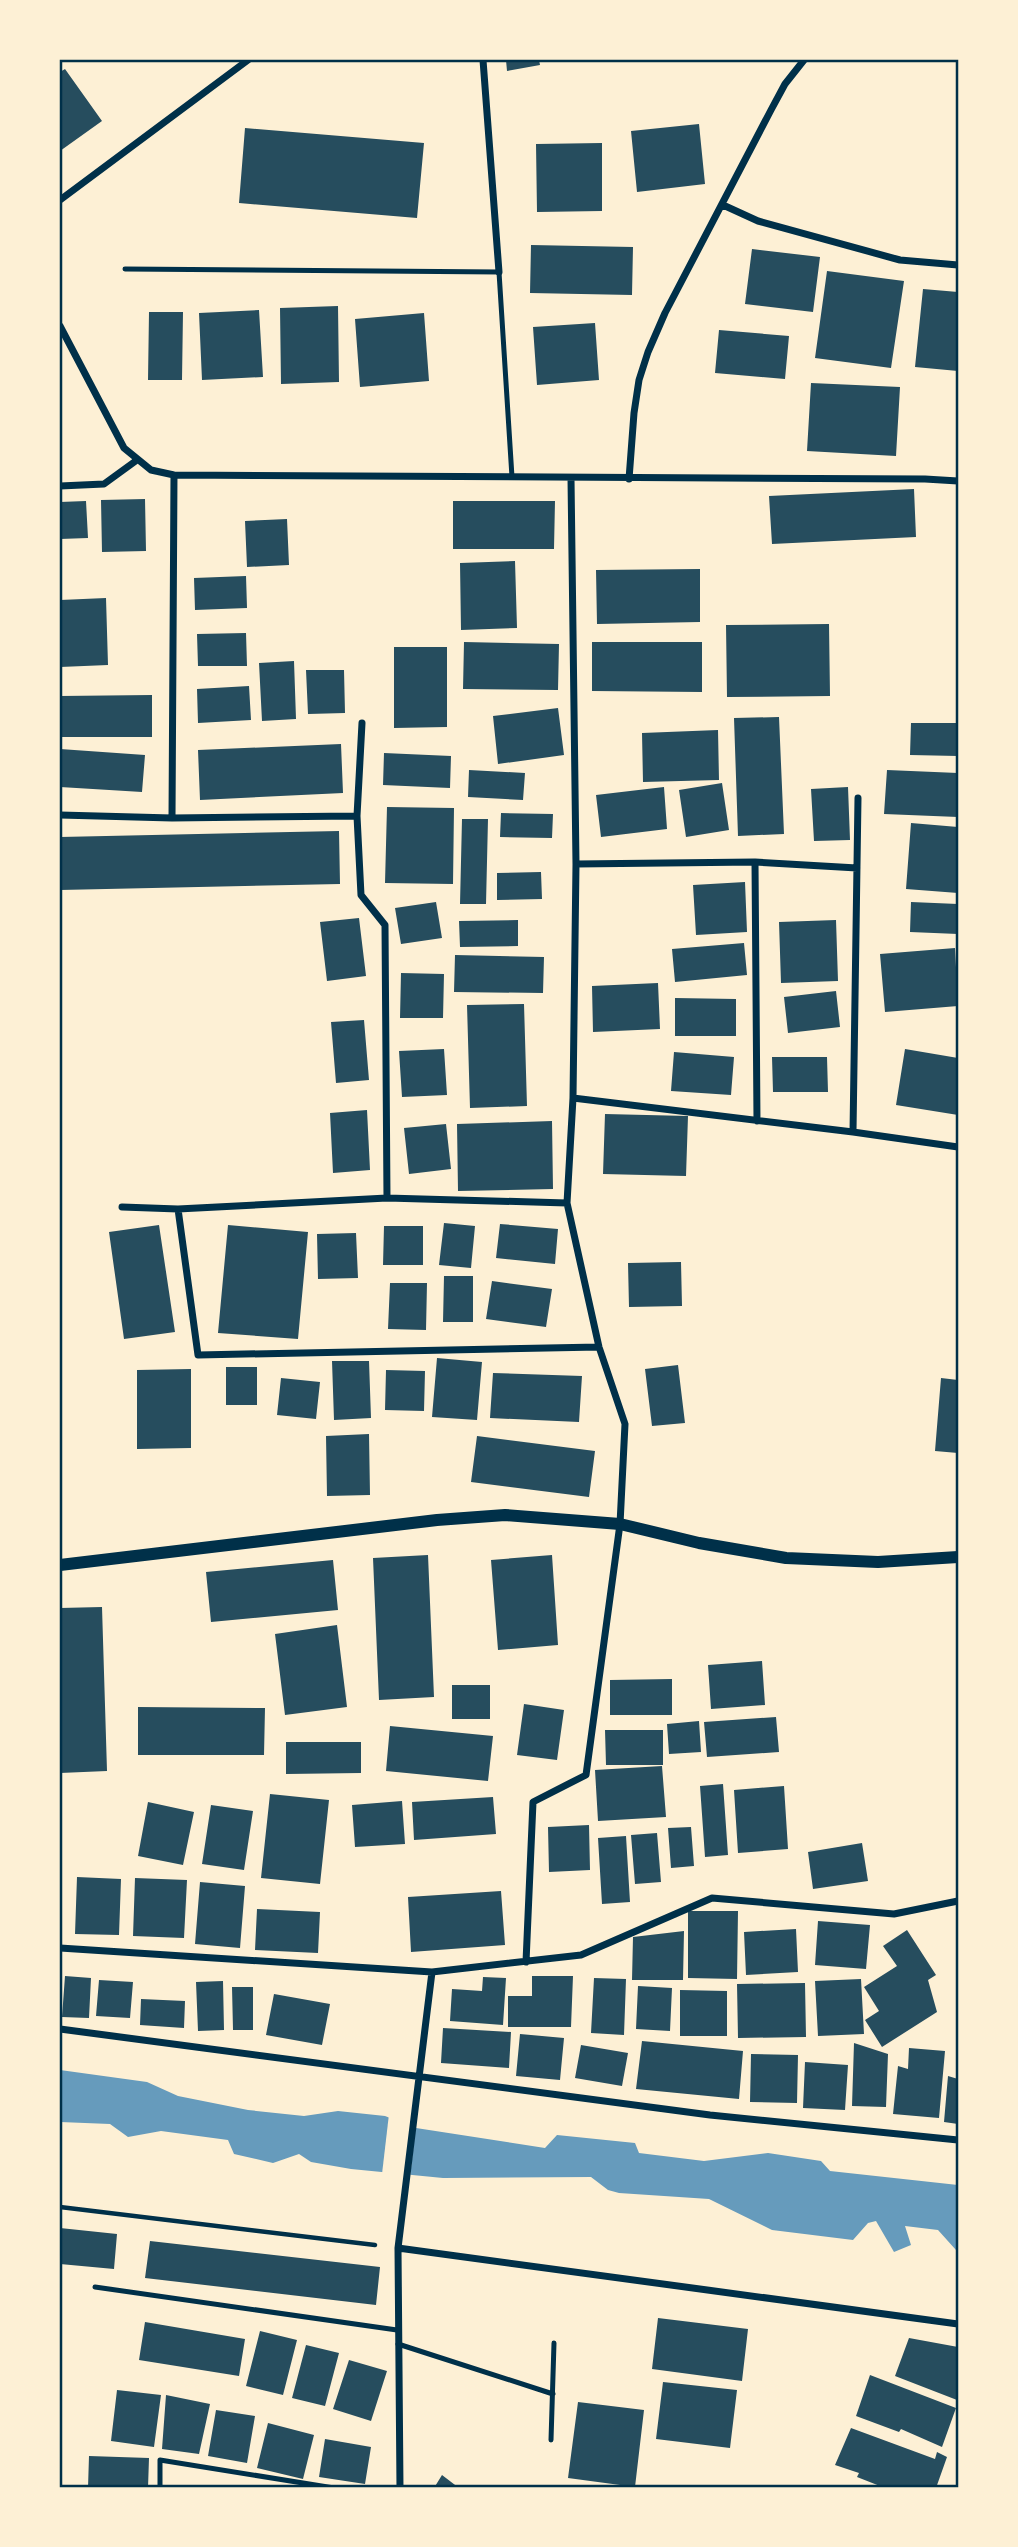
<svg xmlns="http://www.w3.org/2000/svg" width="1018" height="2547" font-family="'Roboto Condensed',sans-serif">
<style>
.water{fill:#669bbc}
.pier{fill:#fdf0d5}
.building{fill:#264d5e}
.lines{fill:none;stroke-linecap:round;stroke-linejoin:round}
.path{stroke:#003049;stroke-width:4.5}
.service{stroke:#003049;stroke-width:5}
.minor{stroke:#003049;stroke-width:7}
.tertiary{stroke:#003049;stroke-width:12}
.neatline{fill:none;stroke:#003049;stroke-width:2.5}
</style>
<rect width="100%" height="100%" fill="#fdf0d5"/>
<path class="water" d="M60,2070l87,12 31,14 70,14 56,6 34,-5 47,5 31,12 129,20 12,-13 78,8 4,10 65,8 64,-8 53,8 9,10 128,14v44l-1,1 -1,20 -18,-20 -33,-4 6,19 -17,7 -18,-31 -8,2 -15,17 -81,-10 -63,-31 -90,-6 -11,-3 -17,-13 -148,1 -92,-9 -40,-7 -12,-8 -26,9 -39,-9 -6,-14 -67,-9 -33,6 -18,-13 -50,-2z"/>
<path class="pier" d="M389,2114l27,10 -6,53 -28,-3z"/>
<path class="building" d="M506,60h33l1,5 -33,6z
M65,69l37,52 -42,30v-79z
M699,124l6,60 -68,8 -6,-61z
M245,128l179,15 -7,75 -178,-15z
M602,143v68l-65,1 -1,-68z
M531,245l102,2 -1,48 -102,-2z
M752,249l68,8 -7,55 -68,-8z
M827,271l77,10 -13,87 -76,-10z
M923,289l35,3v79l-43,-4z
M338,306l1,76 -58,2 -1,-76z
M259,310l4,67 -61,3 -3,-67z
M149,312h34l-1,68h-34z
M424,313l5,68 -69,6 -5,-68z
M595,323l4,57 -62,5 -4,-58z
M719,330l70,6 -4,43 -70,-6z
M811,383l89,4 -4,69 -89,-5z
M914,489l2,48 -144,7 -3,-48z
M145,499l1,52 -44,1 -1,-52z
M86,501l2,37 -28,1v-37z
M453,501h102l-1,48h-101z
M287,519l2,46 -42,2 -2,-46z
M515,561l2,67 -56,2 -1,-67z
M700,569v53l-103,2 -1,-54z
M246,576l1,32 -52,2 -1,-32z
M106,598l2,67 -48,2v-67z
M829,624l1,72 -103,1 -1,-72z
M246,633l1,33h-49l-1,-32z
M464,642l95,2 -1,46 -95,-1z
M592,642h110v50l-110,-1z
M394,647h53v80l-53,1z
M294,661l2,58 -34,2 -3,-58z
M306,670h38l1,43 -37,1z
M249,686l2,34 -53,3 -1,-34z
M152,695v42h-92v-41z
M558,708l6,47 -66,9 -5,-48z
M779,717l5,117 -46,2 -4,-118z
M911,723h47v33l-48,-1z
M718,730l1,50 -76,2 -1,-49z
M341,744l2,49 -143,7 -2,-50z
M60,749l85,6 -3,37 -82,-5z
M384,753l67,3 -1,32 -67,-3z
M469,770l56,3 -2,27 -55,-3z
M887,770l71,3v44l-74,-3z
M722,783l7,47 -43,7 -7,-47z
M664,787l3,42 -66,8 -5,-42z
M848,787l2,53 -36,1 -3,-52z
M387,807l67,1 -1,76 -68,-1z
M501,813l52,1 -1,24 -52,-1z
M462,819h26l-2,85h-26z
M911,823l47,4v66l-52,-4z
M339,831l1,53 -280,6v-53z
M541,872l1,27 -45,1v-27z
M745,882l2,50 -51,3 -3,-50z
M436,902l6,36 -41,6 -6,-36z
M911,902l47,2v30l-48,-2z
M359,918l7,58 -39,5 -7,-59z
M518,920v26l-58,1 -1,-26z
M836,920l2,61 -57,2 -2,-61z
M744,943l3,32 -72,7 -3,-33z
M955,948l3,58 -73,6 -5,-58z
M455,955l89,2 -1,36 -89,-1z
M401,973l43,1 -1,44h-43z
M658,983l2,46 -67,3 -1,-46z
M836,991l4,36 -52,6 -4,-36z
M675,998l61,1v37h-61z
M524,1004l3,102 -57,2 -3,-103z
M364,1020l5,60 -33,3 -5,-61z
M444,1049l3,46 -45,2 -3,-46z
M905,1049l53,9v57l-62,-10z
M674,1052l60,5 -3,38 -60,-4z
M772,1057h55l1,35h-55z
M367,1110l3,60 -37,3 -3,-60z
M605,1114l83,2 -2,60 -83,-2z
M552,1121l1,68 -95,2 -1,-67z
M446,1124l5,45 -42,5 -5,-46z
M444,1223l31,3 -4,42 -32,-3z
M500,1224l58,5 -3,35 -59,-6z
M159,1225l16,107 -51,7 -15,-107z
M228,1225l80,7 -10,107 -80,-6z
M384,1226h39v39h-40z
M356,1233l2,45 -40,1 -1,-45z
M681,1262l1,44 -53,1 -1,-44z
M444,1276h29v46h-30z
M492,1281l60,8 -6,38 -60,-8z
M390,1283h37l-1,47 -38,-1z
M437,1358l45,4 -5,58 -45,-3z
M332,1361h37l2,57 -37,2z
M678,1365l7,58 -33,3 -7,-57z
M226,1367h31v38h-31z
M191,1369v79l-54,1v-79z
M386,1370l39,1 -1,40 -39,-1z
M493,1373l89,3 -3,46 -89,-4z
M281,1378l39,4 -4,37 -39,-4z
M941,1378l17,2v73l-23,-2z
M369,1434l1,61 -43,1 -1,-60z
M477,1436l118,15 -6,46 -118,-15z
M428,1555l6,142 -55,3 -6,-142z
M552,1555l6,90 -60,5 -7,-90z
M333,1560l5,50 -127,12 -5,-50z
M102,1607l5,164 -47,2v-165z
M337,1625l10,82 -62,8 -10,-81z
M762,1661l3,44 -54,4 -3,-44z
M672,1679v36h-62v-35z
M452,1685h38v34h-38z
M524,1704l40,6 -7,50 -40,-5z
M138,1707l127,1 -1,47h-126z
M776,1717l3,35 -72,5 -3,-35z
M699,1721l2,31 -32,2 -2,-30z
M390,1726l103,10 -5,45 -102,-10z
M605,1730h58v35h-57z
M286,1742h75v31l-75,1z
M662,1766l4,51 -68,4 -3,-51z
M723,1784l5,71 -23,2 -5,-71z
M784,1786l4,63 -50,4 -4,-63z
M270,1794l59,6 -9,84 -59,-6z
M493,1797l3,37 -82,6 -2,-38z
M402,1801l3,43 -50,3 -3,-42z
M148,1802l46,10 -11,53 -45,-9z
M211,1805l42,6 -9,59 -42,-6z
M589,1825l1,45 -41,2 -1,-45z
M691,1827l3,39 -23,2 -3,-40z
M657,1833l4,49 -26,2 -4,-49z
M626,1836l4,66 -28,2 -4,-66z
M862,1843l6,38 -55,8 -5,-37z
M77,1877l44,2 -2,56 -44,-1z
M135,1878l52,2 -3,58 -51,-2z
M200,1882l45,4 -5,62 -45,-4z
M501,1891l4,54 -94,7 -3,-55z
M257,1909l63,3 -2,41 -63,-3z
M688,1911h50l-1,68 -49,-1z
M818,1921l52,4 -4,44 -51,-4z
M796,1929l2,43 -52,3 -2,-43z
M907,1930l29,45 -8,5 9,32 -55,35 -17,-27 14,-9 -15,-24 33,-21 -14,-20z
M684,1931l-1,49h-51l1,-43z
M65,1976l26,2 -2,40 -27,-1z
M532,1976h41l-2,51h-63v-31h24z
M483,1977l23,1 -3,47 -53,-4 2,-32 30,2z
M594,1978l32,1 -2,56 -33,-2z
M861,1979l3,55 -46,2 -3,-55z
M99,1980l34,2 -3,36 -34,-2z
M223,1981l1,49 -26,1 -2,-49z
M805,1983l1,54 -68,1 -1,-54z
M638,1986l34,2 -2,43 -34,-2z
M232,1987h21v43h-20z
M680,1990l47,1v45h-47z
M274,1994l56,10 -8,41 -56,-10z
M141,1999l44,2 -1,27 -44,-3z
M443,2028l68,4 -2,36 -68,-5z
M520,2034l44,4 -4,42 -44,-4z
M642,2041l101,10 -4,48 -103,-10z
M854,2043l34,11 -2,53 -34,-1z
M581,2045l47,8 -6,33 -47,-8z
M909,2048l36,3 -6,67 -46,-4 5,-48 10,3z
M751,2054l47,1 -1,48 -47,-1z
M805,2062l43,3 -3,45 -42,-2z
M948,2076l10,3v45l-14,-2z
M60,2228l57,6 -3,35 -54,-5z
M150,2241l230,26 -4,38 -231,-27z
M658,2318l90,11 -6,52 -90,-12z
M145,2322l100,17 -6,37 -100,-16z
M260,2331l37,9 -14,55 -37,-9z
M909,2338l49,9 -1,53 -62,-24z
M306,2345l33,8 -14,53 -33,-8z
M349,2360l38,11 -16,50 -38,-12z
M870,2375l86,33 -14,39 -41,-18 -2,3 -43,-16z
M663,2382l74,8 -7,58 -74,-9z
M117,2390l44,5 -7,52 -43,-6z
M166,2395l44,9 -11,50 -37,-5z
M578,2402l66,8 -9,77 -67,-9z
M216,2410l39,6 -8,47 -39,-7z
M268,2423l46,12 -11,44 -46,-11z
M851,2428l84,31 2,-7 10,5 -11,31h-51l-28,-11 2,-4 -24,-8z
M325,2439l46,8 -6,37 -46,-7z
M89,2456l60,2 -1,30h-60z
M442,2475l17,13h-25z"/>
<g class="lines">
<path class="path" d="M60,2207l315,38"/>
<path class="service" d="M125,269l374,3 13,205
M95,2287l302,43
M398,2344l155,50
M551,2440l3,-97
M160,2488v-28l174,28"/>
<path class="minor" d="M483,60l16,212
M60,200l188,-140
M723,205l35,16 142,39 58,5
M60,326l64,122 27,22 23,5 751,4 33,2
M174,475l-2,343 185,-2 5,-93
M629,479l5,-66 5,-33 9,-28 17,-39 106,-203 14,-26 19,-24
M60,486l44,-2 33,-24
M60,815l112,3
M357,816l4,79 24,30 2,273
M755,862l2,259
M576,864l179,-2 102,6
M573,1098l280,34 105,15
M853,1132l5,-334
M122,1207l56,2 209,-11 180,5
M178,1209l20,146 401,-8
M60,1948l372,24 -34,276 2,240
M526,1962l7,-160 53,-27 34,-251 5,-100 -26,-77 -32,-144 6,-105 3,-234 -5,-386
M432,1972l149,-17 131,-57 182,16 64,-13
M60,2029l650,86 248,25
M398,2248l560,76"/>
<path class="tertiary" d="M60,1565l377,-45 68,-5 115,9 79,19 87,15 92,4 80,-5"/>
</g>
<rect width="1018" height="2547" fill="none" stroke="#fdf0d5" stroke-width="122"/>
<rect x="61" y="61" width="896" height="2425" class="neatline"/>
</svg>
